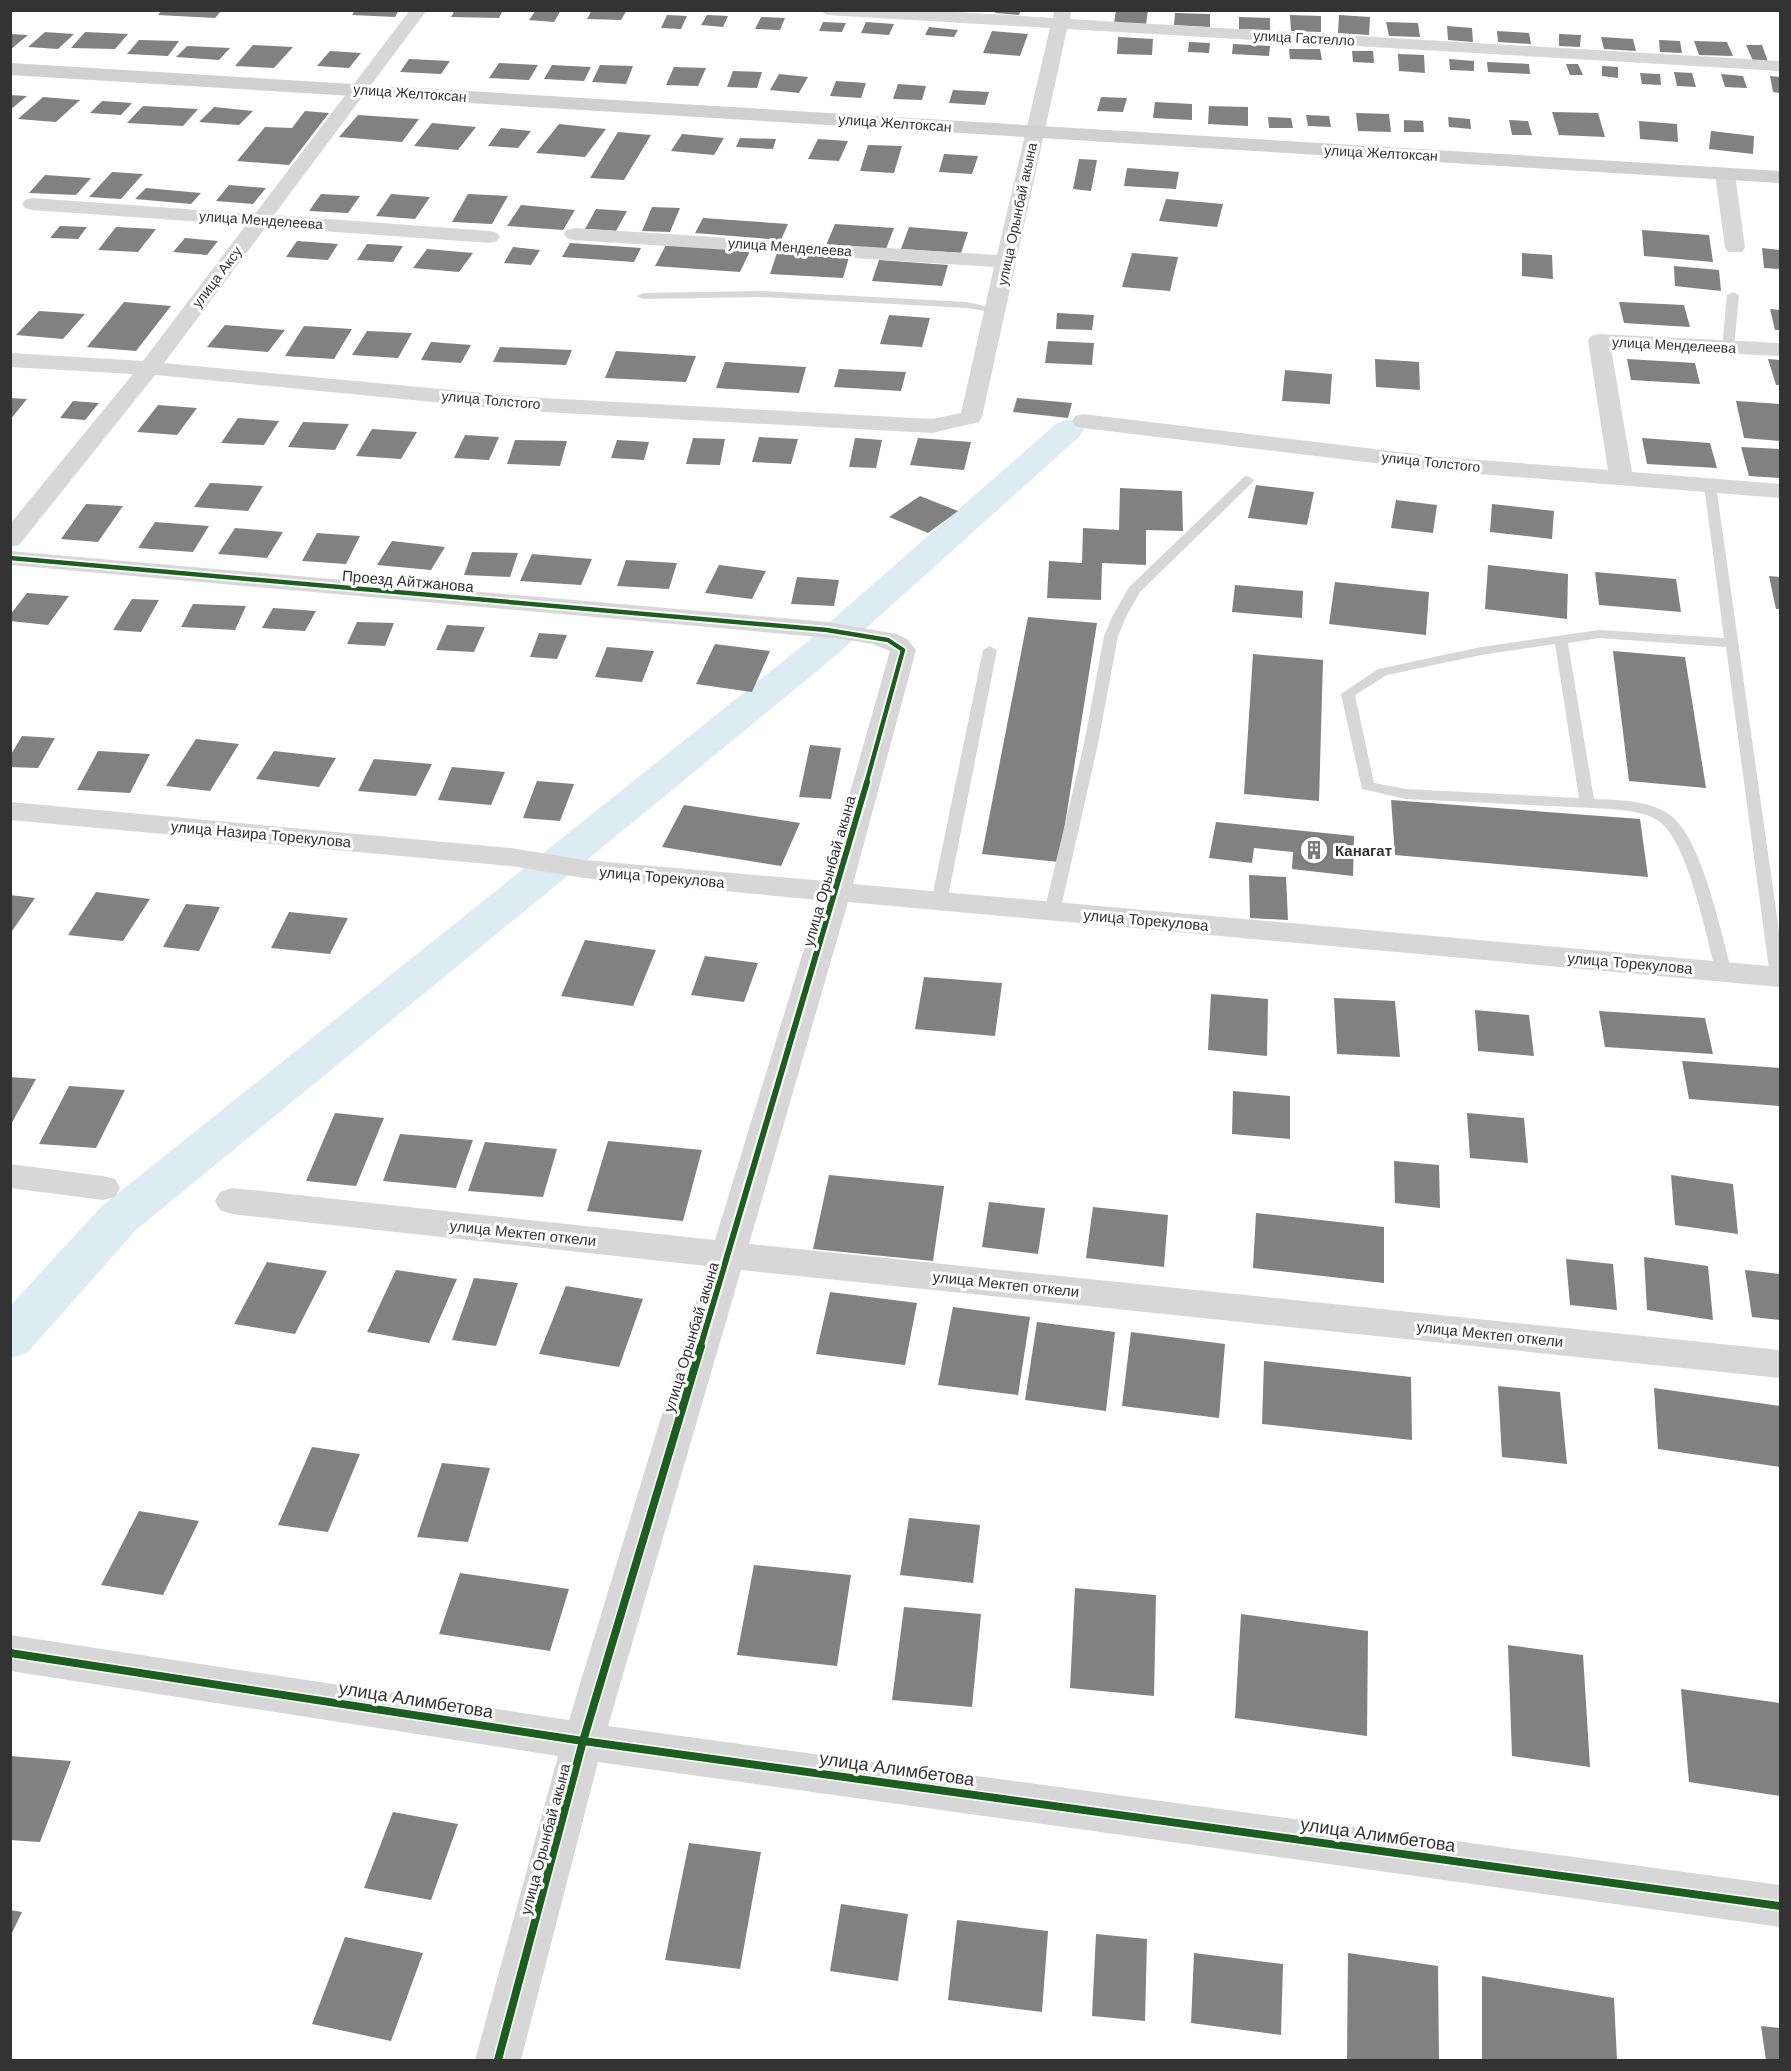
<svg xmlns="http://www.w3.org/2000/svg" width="1791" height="2071" font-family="Arial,sans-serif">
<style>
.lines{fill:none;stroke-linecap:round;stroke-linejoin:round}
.canal{fill:#ddebf3;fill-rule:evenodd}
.building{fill:#818181}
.lane{fill:#d7d7d7;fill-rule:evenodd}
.street{fill:#d7d7d7;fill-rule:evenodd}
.secondary{fill:#d0d0d0;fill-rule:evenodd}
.cycleway-far2-casing{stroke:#fff;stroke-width:8}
.cycleway-far1-casing{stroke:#fff;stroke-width:10}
.cycleway-casing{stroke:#fff;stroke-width:11}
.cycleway-far2{stroke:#1b5e20;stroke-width:4.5}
.cycleway-far1{stroke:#1b5e20;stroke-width:6}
.cycleway{stroke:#1b5e20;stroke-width:8}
.labels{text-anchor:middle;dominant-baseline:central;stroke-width:6;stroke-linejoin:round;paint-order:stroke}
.far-street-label{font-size:14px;fill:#333;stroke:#fff}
.street-label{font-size:15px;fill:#333;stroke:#fff}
.poi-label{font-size:15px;font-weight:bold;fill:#333;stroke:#fff;text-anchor:start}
.near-street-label{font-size:18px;fill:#333;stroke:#fff}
</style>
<rect width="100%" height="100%" fill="#fff"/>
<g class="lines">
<path class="canal" d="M1068,420l11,3 5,7 -5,7 -246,221 -697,572 -109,123 -17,5v-52l92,-100 705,-564 250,-219z"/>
</g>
<path class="building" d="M162,10h60l-7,8 -57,-3z
M355,10h44l-4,7 -43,-2z
M455,10h48l-4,8 -48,-1z
M536,10h25l-7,12 -25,-2z
M592,10h35l-6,10 -34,-1z
M996,10h25l-2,5 -24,-2z
M1116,10h32l-2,15 -32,-2z
M1175,13l35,1v13l-36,-2z
M667,15l20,1 -6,13 -20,-1z
M707,15l21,1 -5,11 -22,-2z
M1290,15l31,1v16l-30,-1z
M1339,15l31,2 -1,18 -31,-2z
M761,17l24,1 -5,12 -25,-1z
M1239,17l31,1v12l-31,-1z
M823,22l23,1 -4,9 -23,-1z
M866,22l28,2 -5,11 -28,-2z
M1386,22l32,1 2,14 -31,-1z
M1447,26l25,2 1,14 -25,-2z
M929,27l29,3 -4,7 -29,-2z
M992,31l36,3 -8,22 -37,-3z
M1497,31l32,2 2,11 -33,-2z
M45,32l29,2 -16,15 -30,-2z
M85,32l43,2 -13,15 -44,-1z
M10,34l18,1 -18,15z
M1559,34l22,1 -1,12 -21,-1z
M1118,37l35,2 -1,16 -35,-1z
M1601,37l32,2 3,12 -32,-2z
M139,40l40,1 -11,15 -41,-2z
M1659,40l21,1 2,12 -22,-1z
M1694,41l33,1 6,14 -34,-1z
M1189,42l21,1 -1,10 -21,-1z
M1233,44l37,2 -1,10 -37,-2z
M253,45l40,2 -19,21 -39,-2z
M1746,45h16l6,17 -15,-1z
M187,46l43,2 -11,12 -43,-3z
M1289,49h31l2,11 -32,-1z
M330,51l31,2 -12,15 -32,-2z
M1352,51h21l1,12 -21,-1z
M1398,54l26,1 1,18 -26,-2z
M409,59l41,2 -9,13 -41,-2z
M1449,59l25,2v10l-24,-1z
M1487,62l42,2 1,10 -42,-2z
M499,63l39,2 -9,15 -40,-2z
M1566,64h12l5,11h-13z
M552,65l39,2 -7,14 -40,-2z
M600,65l33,1 -7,18 -34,-2z
M1602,66l16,1v11l-16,-2z
M674,67l32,1 -8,18 -32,-1z
M733,71l29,1 -5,16 -30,-1z
M1674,72l18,1 4,14 -19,-1z
M1640,73l20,1 1,11 -19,-1z
M779,74l29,3 -9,16 -29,-3z
M1721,74l22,2 4,12 -22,-1z
M1770,76l10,1v16l-7,-1z
M836,81l30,2 -5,15 -31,-2z
M898,84l28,2 -4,14 -29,-1z
M953,90l36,2 -4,13 -36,-2z
M10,95l17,1 -17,14z
M43,97l37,3 -24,22 -38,-3z
M1101,97l26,1 -4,14 -26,-1z
M102,101l30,2 -11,12 -31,-2z
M1155,102l37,2v16l-39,-2z
M143,106l55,3 -15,17 -56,-3z
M1209,106l39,1v19l-40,-2z
M214,107l39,4 -14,14 -40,-3z
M305,111l24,2 -40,52 -52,-4 28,-34 27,1z
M1552,112l46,1 7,24 -46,-2z
M1356,113l33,1 2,18 -33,-1z
M358,115l61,4 -17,23 -63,-5z
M1306,115l23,1 2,11 -23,-1z
M1268,117l23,1 2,10h-24z
M1448,117l22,2 1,10 -22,-2z
M1404,120l19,1 1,11h-20z
M1509,120l19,1 4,14h-20z
M1639,121l38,3 1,18 -38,-3z
M432,123l44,4 -18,23 -44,-4z
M559,124l47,5 -21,28 -49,-4z
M501,128l30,3 -13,17 -30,-2z
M1711,131l43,5 -1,18 -44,-5z
M618,132l33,3 -27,45 -34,-2z
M682,134l42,4 -10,17 -43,-4z
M740,138l36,1 -3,10 -37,-2z
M818,139l30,2 -9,20 -31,-2z
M868,145l34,1 -8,27 -34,-2z
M944,154l34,2 -6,18 -33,-2z
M1079,159l18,1 -6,31 -18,-2z
M1127,168l52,4 -3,17 -52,-3z
M112,172l31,2 -22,25 -32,-2z
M45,175l46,3 -15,17 -47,-2z
M229,185l37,3 -13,16 -37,-3z
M146,188l55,5 -10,11 -56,-5z
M321,194l39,2 -12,17 -39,-2z
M391,194l39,3 -15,22 -39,-3z
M468,194l40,2 -16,28 -40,-2z
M1166,199l57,5 -6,23 -58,-6z
M521,205l54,5 -12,20 -56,-4z
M652,207l28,1 -10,24 -28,-1z
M596,209l31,2 -11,20 -31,-2z
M703,218l85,6 -7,16 -86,-7z
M835,224l59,4 -8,21 -60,-4z
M60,226l27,1 -9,12 -28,-1z
M116,227l40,2 -18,23 -40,-2z
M909,227l59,5 -7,21 -60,-4z
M1642,230l67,5 4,27 -69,-6z
M185,238l33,3 -11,14 -34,-3z
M297,241l41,3 -10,16 -42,-3z
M570,243l71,5 -7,14 -72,-5z
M667,243l84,6 -11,23 -85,-6z
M367,244l36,2 -10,16 -36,-2z
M513,247l27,3 -9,15 -27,-2z
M1762,248l18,2v19l-16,-1z
M427,249l46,4 -14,19 -46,-4z
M778,250l72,4 -7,24 -73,-4z
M1132,253l46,4 -8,34 -48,-4z
M1522,253l30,2 1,24 -31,-3z
M879,260l69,5 -6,21 -70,-5z
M1674,266l45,4 2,21 -46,-5z
M124,302l47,4 -35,45 -49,-4z
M1619,302l65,3 6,22 -66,-4z
M1770,309l10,1v20h-5z
M39,311l46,3 -22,25 -47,-4z
M1057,313l37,2 -2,15 -36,-1z
M889,315l41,3 -8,29 -42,-3z
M225,325l60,5 -17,22 -61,-5z
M304,326l48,3 -18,30 -49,-3z
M367,331l45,2 -14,25 -46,-3z
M1048,341l46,2 -2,22 -47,-2z
M431,342l40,3 -10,18 -40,-3z
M500,347l72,3 -6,15 -73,-3z
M616,351l80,5 -10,26 -81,-4z
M1375,359l44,3 1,28 -44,-3z
M1627,359l68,4 5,21 -69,-4z
M1768,359l12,1v25h-4z
M725,362l81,5 -7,26 -83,-5z
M839,369l67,3 -5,19 -67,-4z
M1285,370l47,4 -2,30 -48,-3z
M10,398l17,1 -17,21z
M1017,398l55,5 -4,15 -55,-6z
M73,401l26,2 -14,17 -25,-2z
M1736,401l44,3v37l-36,-3z
M158,405l39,3 -20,27 -40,-3z
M238,418l41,3 -15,24 -43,-2z
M303,422l46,2 -14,26 -47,-3z
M372,429l45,3 -16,27 -45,-3z
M465,435l34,2 -10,23 -35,-2z
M759,437l39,2 -7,25 -39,-2z
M693,438l32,1 -5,26 -34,-1z
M855,438l27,2 -6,28 -27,-1z
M918,438l53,4 -7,28 -54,-5z
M1642,438l68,5 7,25 -70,-4z
M515,440l52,1 -7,25 -53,-2z
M617,440l32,2 -5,18 -33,-2z
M1741,447l39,2v29l-31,-2z
M210,483l53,3 -15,25 -54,-4z
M1256,485l58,7 -7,33 -59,-7z
M1120,488l62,3 1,40 -37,-1v35l-44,-2 -1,37 -54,-2 2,-37 33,2 1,-35 36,2z
M920,496l38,15 -30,22 -39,-16z
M1396,500l41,5 -4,28 -42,-5z
M86,504l37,2 -25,36 -37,-3z
M1492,504l62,7 -2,28 -62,-7z
M155,522l54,4 -16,26 -55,-4z
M235,528l48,4 -16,26 -49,-4z
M317,533l43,3 -14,28 -44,-3z
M392,541l53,6 -14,23 -54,-5z
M472,552l46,1 -8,24 -46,-2z
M532,554l60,5 -11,26 -61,-4z
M626,560l51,3 -8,26 -52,-3z
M719,565l47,6 -14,28 -47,-6z
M1488,565l80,9 -1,45 -82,-10z
M1595,572l81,7 5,33 -82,-7z
M1769,576l11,1v32h-4z
M797,577l42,3 -5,26 -43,-2z
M1335,582l94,10 -3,43 -97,-11z
M1235,585l68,6 -1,27 -70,-6z
M27,593l42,3 -21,29 -38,-4v-6z
M132,599l27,1 -18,32 -28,-2z
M193,604l53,2 -11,24 -54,-3z
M273,608l43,3 -11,20 -43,-3z
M1028,617l69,6 -38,239 -77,-8z
M357,622l37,1 -9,23 -38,-2z
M447,625l38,2 -11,25 -38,-2z
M539,633l28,2 -10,24 -27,-2z
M715,644l55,7 -18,41 -56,-8z
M607,647l47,4 -12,31 -47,-5z
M1613,651l72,6 21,131 -77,-7z
M1253,654l70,6 -4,141 -75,-7z
M22,736l33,2 -17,30 -28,-1v-11z
M196,739l43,5 -29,47 -44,-5z
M810,745l31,3 -10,51 -32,-2z
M98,751l52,3 -20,39 -53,-3z
M274,751l62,7 -17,29 -63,-8z
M374,759l58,5 -16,32 -58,-5z
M452,767l53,5 -14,33 -53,-5z
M537,781l37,3 -14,37 -37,-3z
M1391,800l249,19 8,58 -253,-22z
M684,805l116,18 -19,43 -119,-19z
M1216,822l138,14 -1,40 -61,-7 1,-17 -39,-4 -2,15 -43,-5z
M1249,875l37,2 2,43 -38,-2z
M96,892l54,7 -27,42 -55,-6z
M10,895l25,3 -25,36z
M186,904l34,3 -21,44 -36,-4z
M289,912l59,6 -18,36 -59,-6z
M585,940l71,10 -23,56 -72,-10z
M705,956l53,7 -14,39 -53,-7z
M924,977l78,6 -7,53 -80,-7z
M1211,994l57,5 -1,57 -59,-6z
M1334,998l61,3 5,56 -63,-3z
M1475,1010l54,5 5,41 -56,-5z
M1599,1011l106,7 8,36 -108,-7z
M1682,1061l98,7v38l-91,-7z
M10,1077l26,2 -26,47z
M69,1086l56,4 -29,58 -57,-4z
M1233,1091l57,5v43l-58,-5z
M335,1113l49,5 -28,68 -50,-5z
M1467,1113l57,5 4,45 -58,-5z
M400,1134l73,6 -17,48 -73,-7z
M608,1141l94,9 -19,71 -96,-10z
M485,1142l72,7 -14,48 -75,-6z
M1394,1161l45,4 1,43 -45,-5z
M829,1175l115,11 -11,75 -120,-12z
M1671,1175l62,9 5,50 -63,-9z
M989,1202l56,6 -7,46 -56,-7z
M1093,1207l75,8 -4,52 -78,-9z
M1256,1213l128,14v56l-131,-15z
M1644,1257l64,9 5,54 -66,-10z
M1566,1259l47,5 4,46 -47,-5z
M267,1262l60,9 -32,63 -61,-10z
M396,1270l61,9 -28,64 -62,-11z
M1745,1270l35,4v46l-28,-3z
M474,1278l44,5 -22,63 -44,-6z
M566,1286l77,13 -24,68 -80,-13z
M830,1292l87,11 -12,62 -89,-11z
M953,1307l77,10 -12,78 -80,-10z
M1037,1322l78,10 -9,79 -81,-11z
M1131,1332l94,12 -6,74 -97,-12z
M1264,1361l147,16 1,63 -150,-16z
M1498,1386l62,6 7,72 -65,-7z
M1654,1388l126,18v61l-122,-18z
M312,1447l48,7 -32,78 -50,-7z
M442,1463l48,5 -22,74 -51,-5z
M139,1511l60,10 -36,74 -62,-10z
M909,1518l71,7 -7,58 -73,-8z
M754,1565l97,10 -14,91 -100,-11z
M460,1573l109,16 -19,62 -111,-17z
M1075,1588l81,7 -2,101 -84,-8z
M904,1607l77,7 -9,93 -80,-7z
M1241,1614l127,17 -1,105 -132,-18z
M1508,1645l75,10 7,112 -78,-11z
M1681,1689l99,14v93l-91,-14z
M10,1756l61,5 -31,81 -30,-2z
M393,1812l65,12 -27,76 -67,-12z
M689,1843l72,9 -21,117 -75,-9z
M841,1904l67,10 -10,67 -68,-10z
M10,1910l12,2 -12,25z
M957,1920l91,11 -6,81 -94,-12z
M1096,1934l51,5 -2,82 -53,-5z
M345,1937l78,16 -32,88 -79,-17z
M1194,1953l89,11 -2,71 -90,-12z
M1348,1953l90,13 1,94h-92z
M1482,1976l132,22 3,62h-135z
M1761,2026l19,2v32h-14z"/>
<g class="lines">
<path class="lane" d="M761,291l206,11 35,8 -6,3 -29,-5 -206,-11 -118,2 -6,-3 6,-3z
M1733,292l6,3 -5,53 -6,3 -6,-3 5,-53z
M1248,476l6,4 -2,3 -112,109 -14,25 -8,19 -20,108 -38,168 -2,4h-12l-2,-4 40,-168 20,-108 8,-19 17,-30 115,-110z
M1710,481l6,4 64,453v44h-2l-8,-5 -44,-330 -127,-9 -31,5 26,156c23,1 56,1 76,16 32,23 51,118 62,157l-8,5 -8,-5c-10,-36 -27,-127 -56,-150 -13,-10 -32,-11 -48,-13l-206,-10 -44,-10 -21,-95 37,-25 103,-22 118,-17 125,8 -20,-153zM1555,644l24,154 -173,-9 -32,-6 -19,-88 32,-20 94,-20z
M990,646l7,4 -50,252 -8,5 -8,-5 52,-252z"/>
<path class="street" d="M410,10h17l-153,205 216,16 7,2 3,4 -3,4 -7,2 -224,-16 -102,136 362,34 406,22 29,-6 33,-146 -420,-27 -7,-2 -3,-4 3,-4 7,-2 423,27 53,-227 -223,-13 -8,-5h104l130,8 1,-8h17l-1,9 710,42v10l-713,-42 -85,388 -3,5 -47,11 -406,-22 -371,-36 -136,170 -9,2v-23l123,-150 -123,-7v-14l133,8 103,-136 -214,-15 -7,-2 -3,-4 3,-4 7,-2 223,16z
M1725,168l10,6 10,74 -3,4h-14l-3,-4 -10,-74z
M1599,334l181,9v13l-169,-8 21,124 148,12v14l-339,-27 -358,-43 -8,-2 -3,-5 3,-5 8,-2 358,43 167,13 -20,-129 3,-5z
M10,551l817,71 70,12 10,5 9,11 -63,234 927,83v20l-932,-85 -99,342 1031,106v28l-1039,-108 -133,456 1172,159v42l-1182,-165 -77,298h-46l83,-304 -548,-85v-36l559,85 138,-454 -475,-52 -12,-4 -5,-9 5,-9 12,-4 483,52 104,-340 -235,-22 -73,-12 -501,-46v-18l501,46 73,12 241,21 65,-230 -17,-7 -31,-5 -832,-74z
M10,1164l93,12 12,3 5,9 -5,9 -12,3 -93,-12z"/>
<path class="secondary" d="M10,63l1770,108v12l-1770,-108z"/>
<g class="cycleway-far2-casing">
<path id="cycleway-far2" d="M10,558l817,72 61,10 15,10 -37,134"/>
</g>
<g class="cycleway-far1-casing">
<path id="cycleway-far1" d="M700,1348l167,-566"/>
</g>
<g class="cycleway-casing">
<path id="cycleway" d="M10,1653l573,88 1197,165
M498,2060l85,-319 118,-395"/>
</g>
<use href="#cycleway-far2" class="cycleway-far2"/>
<use href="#cycleway-far1" class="cycleway-far1"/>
<use href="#cycleway" class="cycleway"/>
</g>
<defs>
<g id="building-ring" transform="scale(1.5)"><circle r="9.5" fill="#fff" stroke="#7a7a7a" stroke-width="1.5"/><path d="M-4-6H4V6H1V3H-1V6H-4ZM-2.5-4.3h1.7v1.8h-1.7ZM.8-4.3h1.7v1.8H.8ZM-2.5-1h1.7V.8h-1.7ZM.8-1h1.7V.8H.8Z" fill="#7a7a7a"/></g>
</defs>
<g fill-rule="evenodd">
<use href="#building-ring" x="1314" y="850"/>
</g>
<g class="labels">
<g class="far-street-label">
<text transform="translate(1304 38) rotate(3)">улица Гастелло</text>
<text transform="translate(410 93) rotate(4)">улица Желтоксан</text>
<text transform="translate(895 123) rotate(4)">улица Желтоксан</text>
<text transform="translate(1381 153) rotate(3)">улица Желтоксан</text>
<text transform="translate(1017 214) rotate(-78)">улица Орынбай акына</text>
<text transform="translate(261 220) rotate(4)">улица Менделеева</text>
<text transform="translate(790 247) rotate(4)">улица Менделеева</text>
<text transform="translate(217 277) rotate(-53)">улица Аксу</text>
<text transform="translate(1674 345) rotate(3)">улица Менделеева</text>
<text transform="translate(491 400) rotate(5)">улица Толстого</text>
<text transform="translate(1431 462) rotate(6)">улица Толстого</text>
</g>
<g class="street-label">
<text transform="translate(408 581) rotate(5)">Проезд Айтжанова</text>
<text transform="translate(261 834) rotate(5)">улица Назира Торекулова</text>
<text transform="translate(829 871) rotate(-74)">улица Орынбай акына</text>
<text transform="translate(662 877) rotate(5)">улица Торекулова</text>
<text transform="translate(1146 920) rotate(5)">улица Торекулова</text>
<text transform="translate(1630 963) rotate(5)">улица Торекулова</text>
<text transform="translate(523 1233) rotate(6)">улица Мектеп откели</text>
<text transform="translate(1006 1284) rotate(6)">улица Мектеп откели</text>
<text transform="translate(1490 1334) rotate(6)">улица Мектеп откели</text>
<text transform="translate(691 1337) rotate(-73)">улица Орынбай акына</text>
<text transform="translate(545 1839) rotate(-75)">улица Орынбай акына</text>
</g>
<g class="poi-label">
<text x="1335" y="850">Канагат</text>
</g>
<g class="near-street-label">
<text transform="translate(416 1700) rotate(9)">улица Алимбетова</text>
<text transform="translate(897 1769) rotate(8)">улица Алимбетова</text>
<text transform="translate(1378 1835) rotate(8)">улица Алимбетова</text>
</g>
</g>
<rect width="1791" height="2071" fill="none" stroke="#333333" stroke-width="24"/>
</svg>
